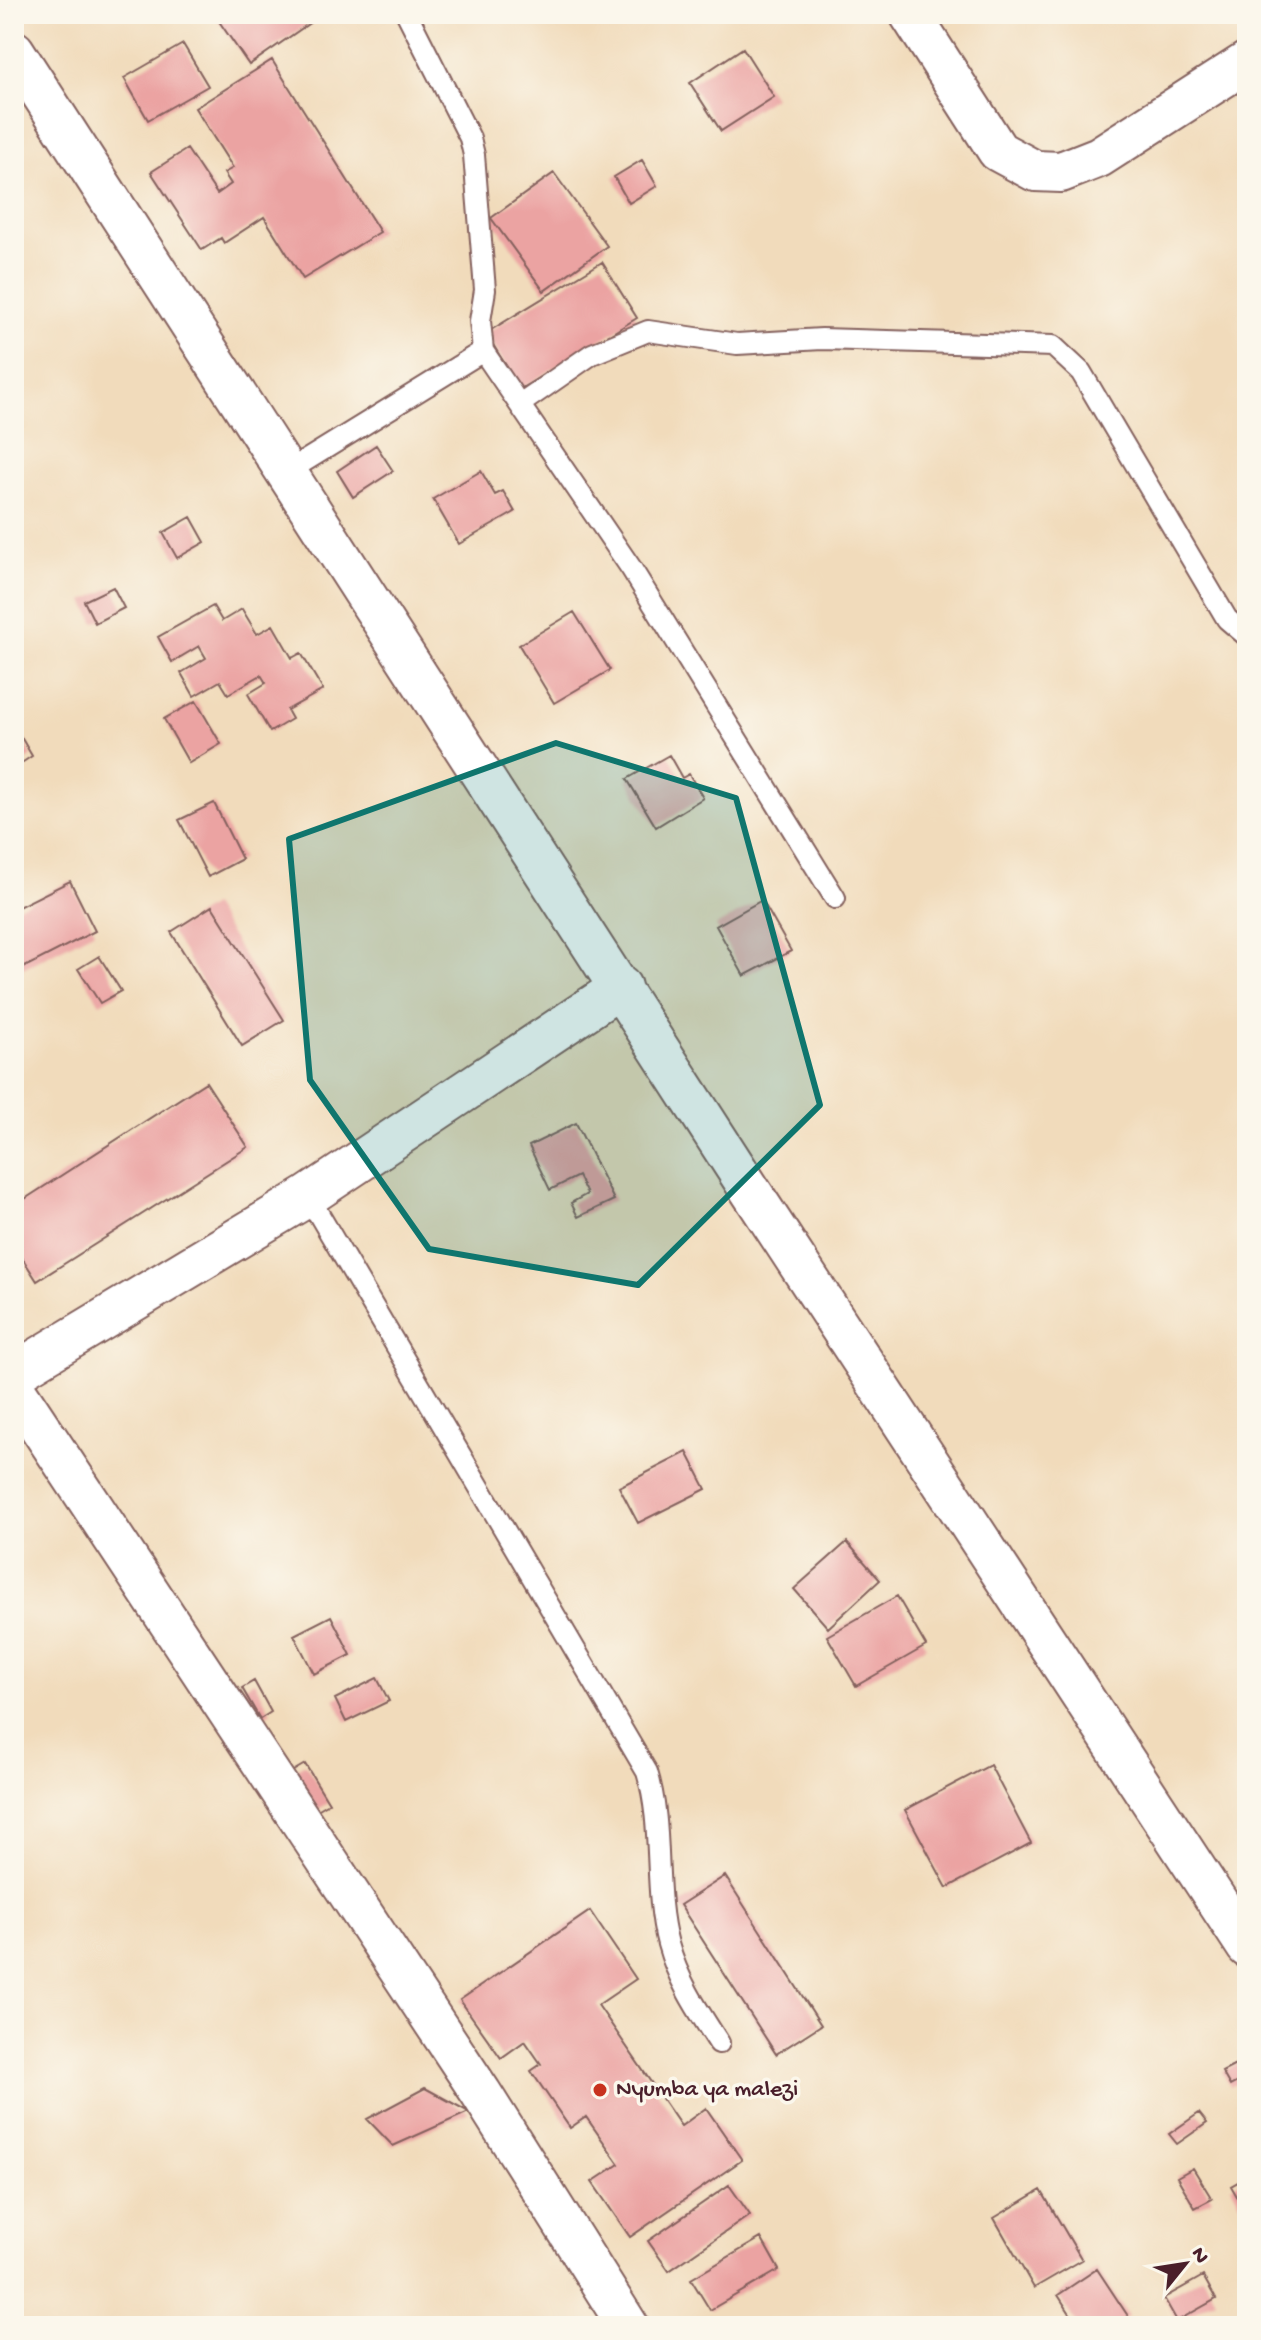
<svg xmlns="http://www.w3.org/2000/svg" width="1261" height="2340" font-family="'Gochi Hand',sans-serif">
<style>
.building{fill:#eba3a2}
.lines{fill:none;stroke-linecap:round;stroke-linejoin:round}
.lane-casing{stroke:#84615d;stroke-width:24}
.street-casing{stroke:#84615d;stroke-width:44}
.lane{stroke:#fff;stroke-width:20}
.street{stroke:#fff;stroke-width:40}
.marked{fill:#0f766e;fill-opacity:0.2;stroke:#0f766e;stroke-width:6;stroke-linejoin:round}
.poi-dot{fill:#c8321e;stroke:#fbf7ec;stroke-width:3}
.labels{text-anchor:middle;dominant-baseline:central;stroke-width:7;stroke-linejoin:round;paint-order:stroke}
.poi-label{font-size:24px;fill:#4a1f2b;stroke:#fbf7ec;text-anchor:start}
</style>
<rect width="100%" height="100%" fill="#fbf7ec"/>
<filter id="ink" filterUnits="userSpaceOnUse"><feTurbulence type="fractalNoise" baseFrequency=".0125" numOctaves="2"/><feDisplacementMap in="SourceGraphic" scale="16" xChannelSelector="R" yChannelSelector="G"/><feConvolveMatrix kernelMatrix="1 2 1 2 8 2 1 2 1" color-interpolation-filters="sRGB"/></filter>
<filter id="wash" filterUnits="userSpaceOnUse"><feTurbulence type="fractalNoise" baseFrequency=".006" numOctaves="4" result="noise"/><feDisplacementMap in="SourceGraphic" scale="32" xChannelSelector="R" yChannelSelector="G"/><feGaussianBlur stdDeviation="1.8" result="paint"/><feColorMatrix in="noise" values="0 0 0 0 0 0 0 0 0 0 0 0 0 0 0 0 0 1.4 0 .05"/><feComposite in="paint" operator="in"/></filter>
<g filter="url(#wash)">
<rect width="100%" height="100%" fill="#f1dbbb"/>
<g id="blocks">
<path class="building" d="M214,14h91l6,8 -62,43z
M183,44l25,42 -60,34 -24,-42z
M743,48l31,49 -53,34 -31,-48z
M272,60l108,172 -77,47 -39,-62 -40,26 -3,-5 -19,12 -51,-78 36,-23 30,45 14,-10 -7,-11 9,-5 -38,-60z
M642,160l15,26 -28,17 -15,-26z
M554,173l53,73 -63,45 -53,-73z
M602,262l35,56 -117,71 -34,-56z
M376,445l17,26 -40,26 -16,-26z
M481,471l14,24 8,-4 12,21 -56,32 -26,-45z
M191,517l14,25 -28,16 -14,-25z
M113,587l11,21 -29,15 -11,-22z
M213,606l9,15 20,-12 15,25 16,-9 19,33 9,-5 22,37 -36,20 5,9 -22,13 -22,-38 18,-11 -5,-8 -33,19 -8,-13 -26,15 -13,-23 25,-15 -7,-12 -27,16 -14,-25z
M574,612l36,58 -56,33 -35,-58z
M196,701l25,43 -32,19 -25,-44z
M14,725l18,31 -18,12z
M669,755l13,23 7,-4 14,24 -47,29 -29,-48z
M214,803l28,56 -34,18 -29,-57z
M70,881l25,50 -74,38 -7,-14v-46z
M762,900l29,51 -47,25 -28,-50z
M212,906l72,114 -42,26 -71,-114z
M99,956l22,35 -21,12 -22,-34z
M206,1082l42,65 -211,134 -23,-36v-39z
M576,1123l38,77 -36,17 -7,-14 16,-9 -9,-18 -28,14 -21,-44z
M687,1452l19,37 -68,34 -19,-36z
M847,1542l33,38 -52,48 -34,-39z
M897,1596l29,50 -70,40 -29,-50z
M331,1616l20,39 -37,19 -20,-39z
M377,1678l12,23 -43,21 -11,-23z
M254,1681l17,31 -11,7 -18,-31z
M305,1764l24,39 -17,10 -24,-39z
M990,1765l41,78 -84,45 -42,-78z
M725,1876l96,149 -45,29 -96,-149z
M590,1911l46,68 -38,26 83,121 25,-18 36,52 -112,77 -38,-55 27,-18 -33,-47 -16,11 -39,-57 10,-7 -16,-23 -24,17 -41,-58z
M1247,2059v18l-17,9 -8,-14z
M425,2088l44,24 -76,34 -26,-27z
M1199,2113l8,10 -30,21 -8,-10z
M1193,2168l19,31 -17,9 -18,-31z
M1247,2177v37l-16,-28z
M729,2185l21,30 -81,56 -21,-30z
M1041,2190l41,70 -48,28 -40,-70z
M761,2238l18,32 -69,40 -19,-31z
M1097,2269l31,47 -14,10h-36l-20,-31z
M1203,2276l13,23 -39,22 -13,-23z"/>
</g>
</g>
<g filter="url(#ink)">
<use href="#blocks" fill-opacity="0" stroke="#84615d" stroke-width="2"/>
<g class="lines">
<g class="lane-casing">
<path id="lane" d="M407,14l63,124 4,17 11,135 -5,31 3,30 148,217 204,330
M520,404l72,-50 56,-23 89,13 85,-5 231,7 28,26 146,247 20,17
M287,472l196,-121
M308,1196l339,576c17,55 6,116 21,172 10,37 31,68 51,99"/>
</g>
<g class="street-casing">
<path id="street" d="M910,14l88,137 37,20 26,1 38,-15 148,-95
M14,51l738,1142 495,754
M14,1373l294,-177 313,-209
M14,1388l467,705 147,233"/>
</g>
<use href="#lane" class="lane"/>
<use href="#street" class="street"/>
</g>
</g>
<path class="marked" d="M556,743l180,55 84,307 -182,180 -209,-36 -119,-169 -21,-241z"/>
<circle class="poi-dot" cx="600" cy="2090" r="8"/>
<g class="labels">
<g class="poi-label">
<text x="616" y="2090">Nyumba ya malezi</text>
</g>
</g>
<rect width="1261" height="2340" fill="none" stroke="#fbf7ec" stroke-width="48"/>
<g transform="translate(1185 2264) rotate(60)" stroke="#fbf7ec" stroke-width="6" paint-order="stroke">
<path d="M0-6L14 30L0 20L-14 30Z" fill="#4a1f2b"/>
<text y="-12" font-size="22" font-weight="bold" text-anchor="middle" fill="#4a1f2b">N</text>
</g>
</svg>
